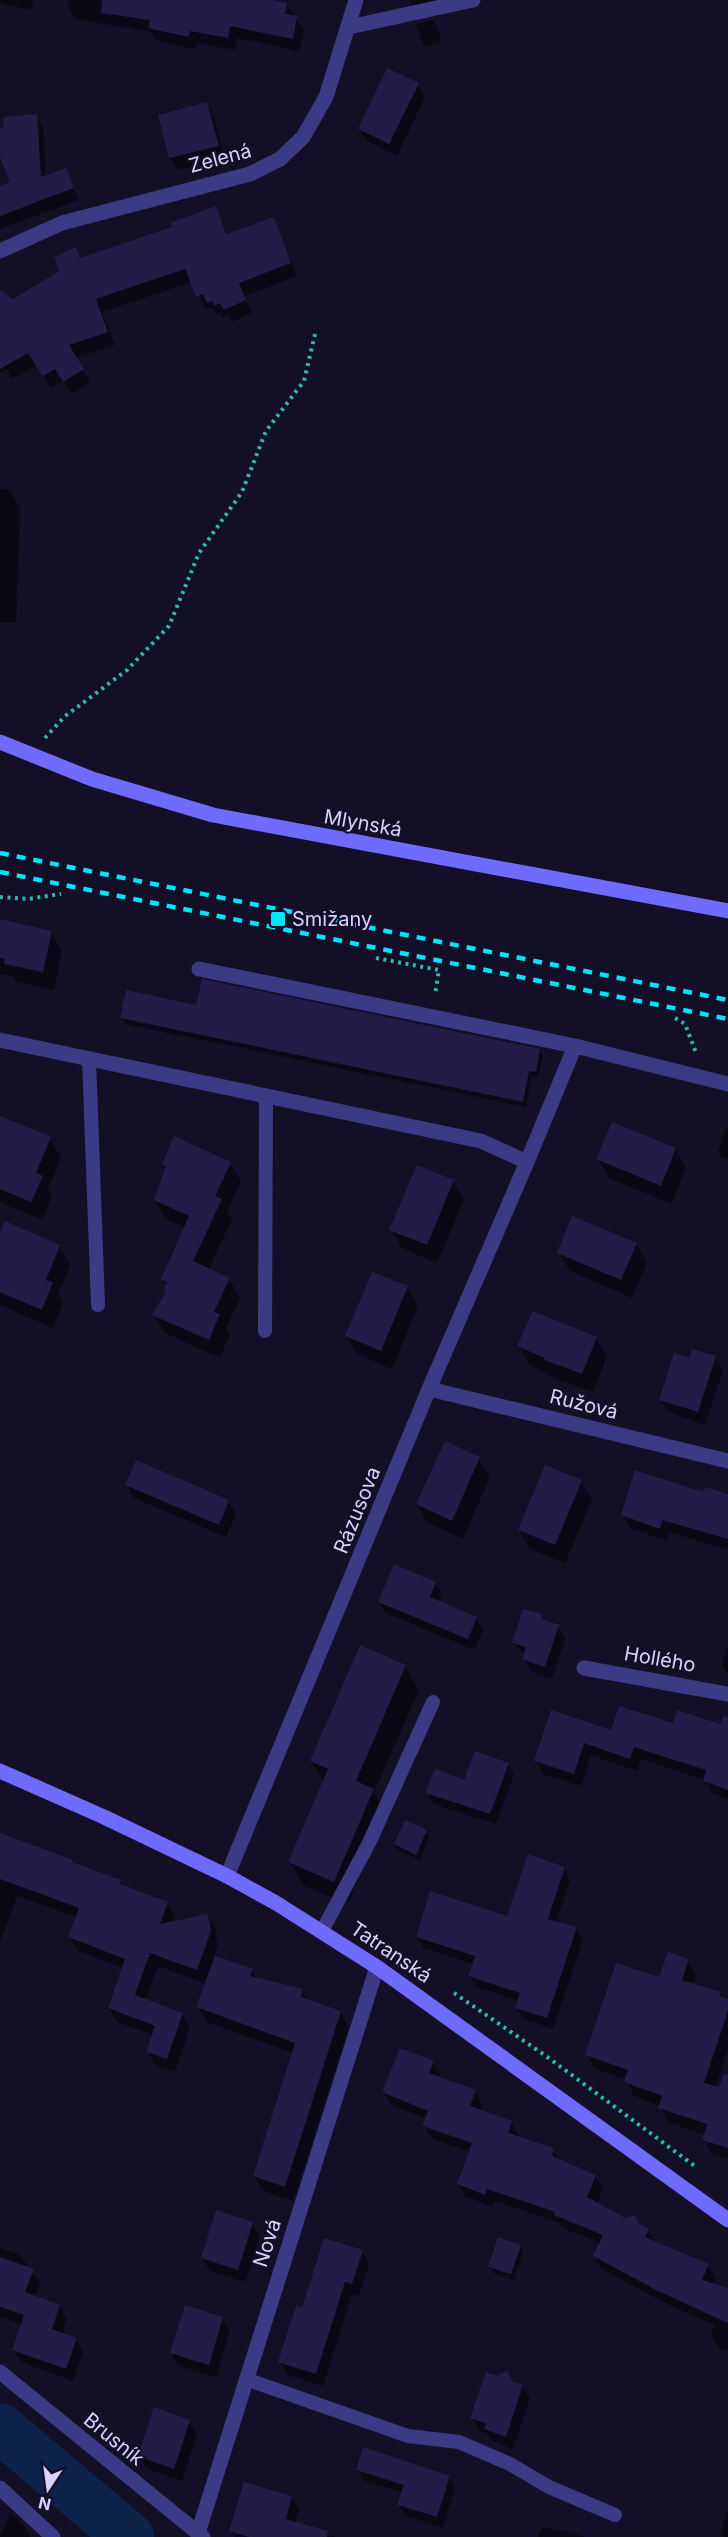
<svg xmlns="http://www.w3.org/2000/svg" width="728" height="2537" font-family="Inter,sans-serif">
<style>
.shadow{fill:#0007}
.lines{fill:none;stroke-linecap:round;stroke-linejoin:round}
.river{stroke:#0c2248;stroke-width:50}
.building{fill:#241b47}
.path{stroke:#2fb8b0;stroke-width:4;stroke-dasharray:3 4.5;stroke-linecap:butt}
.lane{stroke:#3d3a85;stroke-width:14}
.street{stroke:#3d3a85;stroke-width:15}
.secondary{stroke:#6f6bff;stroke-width:15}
.rail{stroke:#00e5ff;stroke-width:4.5;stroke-dasharray:9 8;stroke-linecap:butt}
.poi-dot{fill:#00e5ff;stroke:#130f26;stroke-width:2}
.labels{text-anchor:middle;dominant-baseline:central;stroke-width:4.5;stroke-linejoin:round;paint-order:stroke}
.street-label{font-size:20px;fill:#d9d4ff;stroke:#130f26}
.poi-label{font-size:20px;fill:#d9d4ff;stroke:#130f26;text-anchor:start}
</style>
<rect width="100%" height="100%" fill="#130f26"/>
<path class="shadow" d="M0,0h34l-2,10 -32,-6z
M69,0h198l19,4 18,26 -5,21 -62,-13 -2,12 -38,-7 -2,6 -38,-8 -6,-9 -75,-13 -8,-13z
M409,0h23l3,11 -18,4z
M434,20l8,21 -18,6 -8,-23z
M418,85l7,12 -28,59 -30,-15 -8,-12z
M207,104l7,13 11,41 -47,12 -8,-12z
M36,116l7,11 3,50 19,-7 14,30 -79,29v-35l12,-11 -12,-30v-24z
M215,208l13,27 45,-16 24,57 -52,20 7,17 -20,9 -4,-7 -5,3 -3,-5 -4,2 -4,-8 -7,2 -13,-27 -90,30 13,33 -40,13 15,24 -18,12 -9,-14 -12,8 -14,-23 -25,14 -5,-10 -7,4v-69l13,-3 48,-30 14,-22 6,11 93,-32z
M0,489h9l11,19 -4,114h-16z
M0,921l51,11 11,19 -8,39 -37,-8 -4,-6 -13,-2z
M197,1007l342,43 4,6 -5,21 -6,-1 -6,31 -401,-83 -3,-6z
M0,1117l50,22 11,18 -13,32 4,7 -10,24 -42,-18z
M726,1128l2,1v30l-6,-2 -4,-6z
M675,1149l11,19 -14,36 -63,-26 -11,-19z
M230,1163l11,19 -14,29 5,8 -24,51 21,9 11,19 -14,30 4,6 -10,24 -55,-25 -11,-18 12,-21 1,-8 -4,-7 23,-51 -20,-9 -11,-19 12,-30 -4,-6z
M453,1181l11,19 -27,63 -35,-15 -11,-19z
M0,1239l59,7 11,19 -12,30 5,7 -10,26 -53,-23z
M636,1244l11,19 -15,35 -62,-27 -11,-18z
M407,1287l11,19 -26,63 -35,-15 -11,-18z
M596,1338l11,19 -14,35 -37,-13 -26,-14 -11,-19z
M715,1357l8,13 -18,55 -37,-13 -8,-12 30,-40z
M479,1459l11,18 -27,62 -35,-16 -11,-19z
M581,1482l11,18 -27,63 -35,-14 -11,-19z
M127,1485l101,16 8,13 -10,23 -92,-39z
M704,1494l24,1v55l-59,-18 -2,9 -37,-13 -7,-13z
M435,1583l7,11 -4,8 38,16 7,12 -9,20 -88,-37 -7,-11z
M541,1615l3,6 14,5 7,13 -13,40 -21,-7 -7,-16 -10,-13z
M728,1643v32l-6,-11z
M405,1666l14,24 -45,102 13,22 -38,88h-8l-38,-17 -13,-24 34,-78 -13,-22z
M674,1725h44l10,19v55l-16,-6 -7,-13 -64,-21 -4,12 -46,-16 -10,31 -38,-12 -7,-13 76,-30z
M508,1764l6,11 -18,49 -63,-20 -6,-11 38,-11z
M426,1831l3,6 -9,23 -21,-9 -4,-7z
M0,1835l72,26 2,4 46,16 4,7 43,15 8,14 -2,6 35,-7 8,13 2,17 -4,11 38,13 5,9 45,11 6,11 32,11 9,15 -56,174 -30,-10 -9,-15 39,-123 -86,-31 -9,-15 8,-23 -48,-18 -13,35 37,13 8,14 -15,44 -19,-6 -8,-14 6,-17 -37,-13 -8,-14 15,-40 -46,-17 -8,-14 7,-20 -60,-21 -17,46z
M564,1868l6,12 -14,43 20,6 7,11 -30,89 -30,-10 -6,-11 2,-7 -43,-14 -6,-11 4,-12 -50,-16 -7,-11 91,-19z
M688,1961l8,14 -3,10 27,8 3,6 5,2v48l-13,39 13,4v67l-16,-5 -8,-15 1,-4 -37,-13 -8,-16 -26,-10 -7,-16 -32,-11 -8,-14 73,-76z
M433,2062l7,13 -1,3 36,13 7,13 -2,7 31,11 8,13 -1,3 35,12 7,11 35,15 8,13 -6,15 51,26 7,12 53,23 8,13 -3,7 15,5v61l-9,-3 -8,-13 4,-10 -50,-22 -63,-34 -7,-13 6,-13 -38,-15 -3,-5 -65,-22 -3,6 -26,-10 -8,-13 12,-32 -39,-14 -7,-13 2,-6 -35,-14 -7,-13z
M252,2224l8,12 -15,46 -35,-11 -8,-13z
M520,2246l3,6 -9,28 -21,-7 -3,-7z
M0,2248l20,7 20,28 -5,14 24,9 8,13 -5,15 14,5 7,13 -10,29 -52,-19 -8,-13 9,-25 -22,-7z
M362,2251l7,13 -10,32 -7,-2 -29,92 -36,-11 -7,-13 23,-53z
M222,2319l8,12 -14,46 -37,-11 -8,-13z
M512,2383l10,3 8,13 -17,50 -20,-8 -5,-7 -9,-3 -7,-13z
M189,2421l8,13 -15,47 -35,-12 -8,-13z
M357,2470l92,7 6,11 -12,40 -37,-12 -7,-11 4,-12 -39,-12z
M291,2497l8,13 -4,13 41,14h-101l-4,-6z
M728,2509v28h-4l-3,-6z
M10,2513l13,12 7,12h-30z
M542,2527l32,6 11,4h-47z"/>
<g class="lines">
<path class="river" d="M0,2428l129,109"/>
</g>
<path class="building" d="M102,0h170l15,3 -2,11 12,2 -4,23 -63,-13 -2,12 -38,-7 -2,6 -40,-9 2,-8 -49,-7z
M387,68l32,15 -30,61 -31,-15z
M207,102l12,44 -50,12 -11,-43z
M37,114l4,63 25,-9 8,20 -74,28v-30l10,-4 -10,-25v-29l4,-1 -1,-10z
M216,206l10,28 48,-17 17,46 -52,20 7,17 -22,10 -4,-7 -6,3 -1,-5 -6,2 -4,-9 -7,3 -11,-28 -89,30 12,33 -39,13 15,24 -21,13 -8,-13 -12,7 -15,-23 -28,16v-79l13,9 46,-28 -5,-14 22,-10 4,11 92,-31 -2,-4z
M0,919l52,12 -9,41 -39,-8 1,-5 -5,-1z
M202,979l338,70 -4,23 -7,-1 -6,31 -403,-84 6,-28 70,15z
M0,1116l51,21 -15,36 7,3 -12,26 -31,-13z
M612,1122l64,26 -15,38 -65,-27z
M174,1136l57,26 -16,34 7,3 -29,62 37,17 -16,34 6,2 -11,26 -57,-25 14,-23 -3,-1 4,-9 -6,-3 28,-63 -35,-16 12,-34 -4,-2z
M417,1165l37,15 -27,65 -38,-15z
M572,1216l65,27 -16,37 -64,-27z
M5,1221l55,24 -14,35 7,2 -11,28 -42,-18v-59z
M372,1272l36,14 -27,65 -36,-15z
M533,1311l64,26 -15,37 -38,-14 1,-2 -28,-12z
M692,1349l24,7 -18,56 -39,-12 15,-47 15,5z
M445,1441l35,16 -28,64 -36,-17z
M136,1460l93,40 -10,25 -94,-40z
M545,1465l37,15 -27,65 -37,-15z
M635,1470l68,22 2,-5 23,7v45l-66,-19 -2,9 -39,-14z
M394,1564l42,18 -6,15 47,20 -9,22 -90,-37z
M523,1609l19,5v5l17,6 -14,42 -23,-8 4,-12 -14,-4z
M360,1645l46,20 -50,116 18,8 -40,93 -46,-20 40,-93 -18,-8z
M619,1706l54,17 4,-13 43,14 -4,14 7,-22 5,1v73l-25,-9 3,-11 -72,-23 -4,12 -46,-16 -10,31 -40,-13 17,-51 60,20z
M475,1751l34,12 -19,51 -65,-21 10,-24 29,11z
M405,1820l22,10 -11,25 -22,-11z
M0,1833l73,27 -1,2 49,18 -1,4 48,18 -8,22 48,-10 3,17 -14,39 -47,-17 -15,42 48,18 -16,46 -21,-7 9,-26 -47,-18 17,-49 -57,-22 11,-29 -79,-29z
M528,1854l37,13 -17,52 29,8 -30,91 -32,-10 5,-15 -52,-17 7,-20 -59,-19 14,-46 77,25z
M668,1952l21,7 -7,21 39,12 -2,4 9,3v12l-24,72 15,4 5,-13h4v74l-26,-8 5,-16 -49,-16 4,-12 -38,-14 4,-12 -43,-15 31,-92 43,14z
M215,1956l38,13 -3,7 53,13 -2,8 40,14 -56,176 -32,-11 42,-133 -99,-36z
M400,2048l34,13 -5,12 47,17 -6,16 42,15 -4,12 46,15 -2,8 44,19 -9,22 39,21 9,-3 3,8 11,6 -4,8 64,27 -7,16 26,8v35l-72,-33 -63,-34 10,-21 -49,-20 1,-3 -68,-23 -2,6 -28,-11 15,-41 -50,-17 6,-15 -46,-19z
M216,2210l37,12 -15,48 -37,-12z
M498,2237l23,8 -10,29 -23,-7z
M324,2238l39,12 -11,34 -7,-2 -29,92 -38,-12 18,-56 6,2z
M0,2257l34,12 -9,23 35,13 -8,24 25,9 -11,31 -54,-19 12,-35 -24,-8z
M185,2305l38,12 -14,48 -39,-12z
M507,2371l5,10 11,4 -17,52 -22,-8 2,-6 -16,-5 16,-46 11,4z
M154,2407l36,13 -16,49 -36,-13z
M363,2447l87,29 -13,41 -40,-12 7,-20 -48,-15z
M244,2482l48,14 -6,23 42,12 -1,6h-78l-20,-6z"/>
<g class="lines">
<path class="path" d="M45,738l19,-21 63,-47 42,-44 30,-73 43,-61 24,-61 38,-50 12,-51
M0,897l28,2 33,-5
M376,958l63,12 -4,25
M675,1018l10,6 12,31
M454,1993l92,63 150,111"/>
<path class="lane" d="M89,1059l9,246
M265,1331l1,-234
M322,1931l47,-88 64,-141
M246,2379l162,57 51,6 51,22 39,23 66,28"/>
<path class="street" d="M349,27l124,-27
M0,251l62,-28 188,-49 30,-15 23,-22 23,-40 30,-97
M199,969l376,77 153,38
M0,1040l481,101 46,21 48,-116
M429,1389l299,72
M584,1668l144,26
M227,1876l202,-487 98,-227
M0,2372l203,165
M0,2488l53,49
M198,2533l179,-566"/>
<path class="secondary" d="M0,742l92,37 121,36 515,96
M0,1771l104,46 123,59 49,27 101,64 351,253"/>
<path class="rail" d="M0,853l728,147
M0,872l728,147"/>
</g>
<rect class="poi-dot" x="270" y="911" width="16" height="16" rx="3"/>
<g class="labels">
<g class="street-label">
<text transform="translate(220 158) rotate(-15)">Zelená</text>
<text transform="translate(363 823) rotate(10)">Mlynská</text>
<text transform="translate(584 1404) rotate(14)">Ružová</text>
<text transform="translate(357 1510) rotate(-68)">Rázusova</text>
<text transform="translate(660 1659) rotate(10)">Hollého</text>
<text transform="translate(391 1952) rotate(34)">Tatranská</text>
<text transform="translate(267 2243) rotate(-72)">Nová</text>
<text transform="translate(114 2439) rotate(39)">Brusník</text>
</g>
<g class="poi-label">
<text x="292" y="919">Smižany</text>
</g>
</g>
<g transform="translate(48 2489) rotate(193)" stroke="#130f26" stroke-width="4.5" paint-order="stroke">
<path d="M0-4.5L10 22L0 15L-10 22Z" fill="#d9d4ff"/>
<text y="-9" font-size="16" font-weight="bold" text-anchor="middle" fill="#d9d4ff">N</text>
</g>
</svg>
